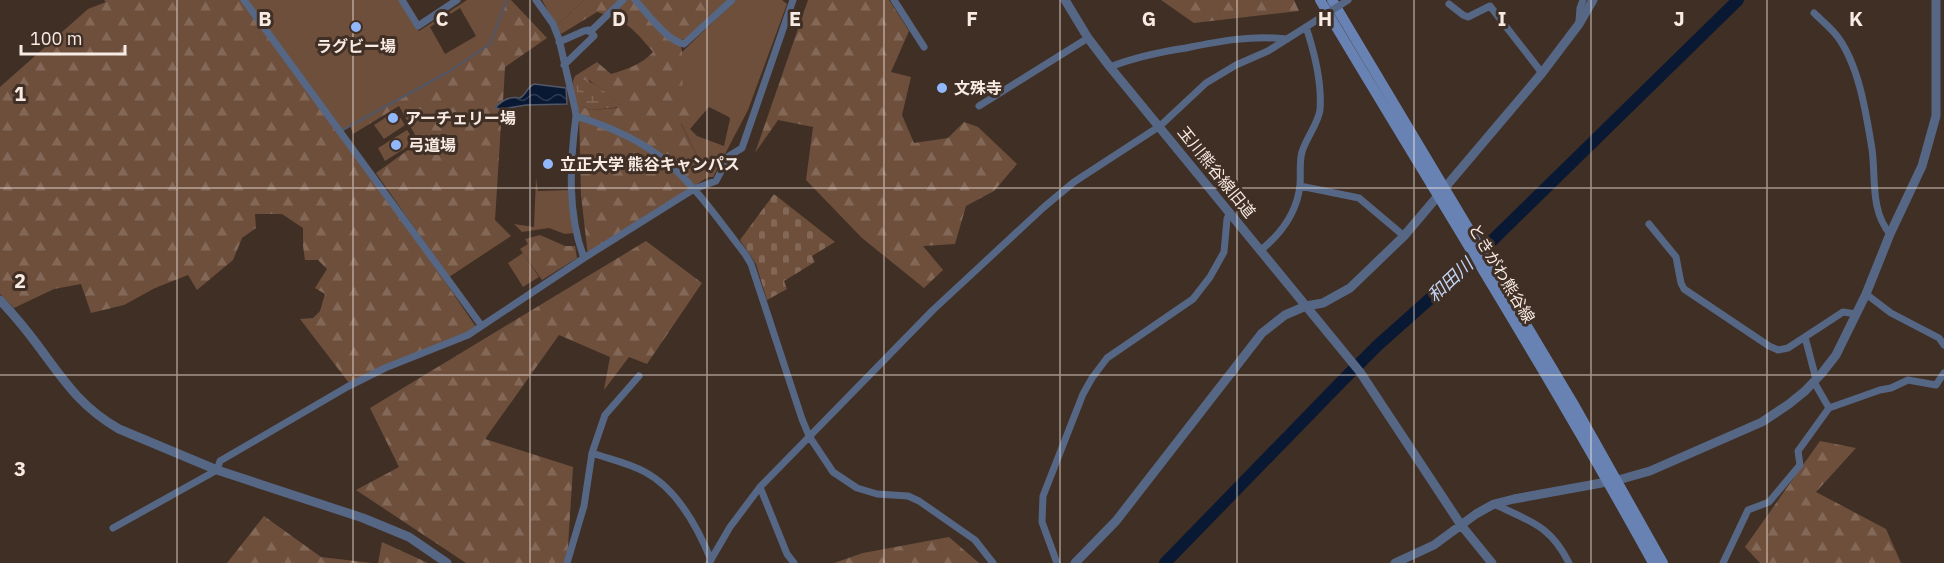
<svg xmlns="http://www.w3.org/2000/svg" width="1944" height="563" font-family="'IBM Plex Sans','Noto Sans JP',sans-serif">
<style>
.green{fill:#6e4f3c;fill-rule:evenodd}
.forest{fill:url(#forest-firs);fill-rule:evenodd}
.wetland{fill:url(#wetland-marsh)}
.cemetery{fill:url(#cemetery-stones)}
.water{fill:url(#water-waves);stroke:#505768;stroke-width:1.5}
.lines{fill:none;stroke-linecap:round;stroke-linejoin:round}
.stream{stroke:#505768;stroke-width:2}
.river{stroke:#091833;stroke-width:12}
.minor{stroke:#556785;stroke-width:7}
.tertiary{stroke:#556785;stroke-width:9}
.secondary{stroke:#6883b3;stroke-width:10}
.minor-bridge{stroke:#556785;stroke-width:7}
.grid{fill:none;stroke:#f7ebe4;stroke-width:1.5;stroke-opacity:0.55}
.poi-dot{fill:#91b8fd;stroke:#402f25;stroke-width:2}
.labels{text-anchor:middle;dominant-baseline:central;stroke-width:6;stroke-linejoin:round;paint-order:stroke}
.poi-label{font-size:16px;font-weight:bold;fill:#f7ebe4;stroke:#402f25;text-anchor:start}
.street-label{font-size:16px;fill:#f7ebe4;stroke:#402f25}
.water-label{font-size:18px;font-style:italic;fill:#bfd3f5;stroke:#402f25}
.grid-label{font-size:20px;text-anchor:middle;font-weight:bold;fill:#f7ebe4;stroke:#402f25;stroke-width:6;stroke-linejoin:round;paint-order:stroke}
</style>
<defs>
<pattern id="forest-firs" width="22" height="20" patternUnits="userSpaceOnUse" patternTransform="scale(1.5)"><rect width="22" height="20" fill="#6e4f3c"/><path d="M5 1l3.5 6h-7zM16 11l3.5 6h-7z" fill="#836858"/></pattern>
<pattern id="wetland-marsh" width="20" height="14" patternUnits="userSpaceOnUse" patternTransform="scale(1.5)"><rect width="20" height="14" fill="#6e4f3c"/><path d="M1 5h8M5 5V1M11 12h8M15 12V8" fill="none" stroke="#836858"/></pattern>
<pattern id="cemetery-stones" width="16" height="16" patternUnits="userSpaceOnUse" patternTransform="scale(1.5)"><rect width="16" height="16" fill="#6e4f3c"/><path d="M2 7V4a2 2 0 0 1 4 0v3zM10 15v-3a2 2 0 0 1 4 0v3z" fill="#836858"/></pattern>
<pattern id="water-waves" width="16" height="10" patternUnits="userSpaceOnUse" patternTransform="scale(1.5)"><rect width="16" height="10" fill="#091833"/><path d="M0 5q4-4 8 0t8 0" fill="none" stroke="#2e3a50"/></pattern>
</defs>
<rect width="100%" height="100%" fill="#402f25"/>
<path class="green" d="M246,0h153l20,31 48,-31h40l-17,44 -40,27 -108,59zM460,8l16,28 -31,18 -15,-27z
M542,0h42l-28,26z
M736,0h46l5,4 -39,106 -35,67h-5l-27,-54 2,-29 -2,-41zM709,107l20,10 1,2 -6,27 -27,-10 -7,-7z
M396,111l9,14 -21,14 -10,-14z
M407,130l8,12 -30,19 -7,-13z
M536,178l2,13 31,-1 5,43 -9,1 -16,-6 -27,4 -8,-8 20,3z
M523,253l16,24 -16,10 -15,-24z"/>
<path class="forest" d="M104,0h138l176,242 58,85 -10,7 -117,49 -49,-64 13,-1 7,-7 5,-17 -10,-6 12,-19 -9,-9h-13l-2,-14v-18l-21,-14h-27l1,14 -14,10 -9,22 -36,30 -9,-15 -33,13 -31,17 -33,8 -10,-29 -27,5 -40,19 -14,-14v-207l88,-78 18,-7z
M507,0h4l36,38 -42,29 -2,35 -7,4 2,3h4l-7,111 16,16 -62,41 -73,-104 43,-31 -20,-36 -46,28 -3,-9 100,-54 40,-27z
M584,0h144l-42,39 -6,1 2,12 1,42 15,14 -17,16 27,53 -120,79 -7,-61 -2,-82 -5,-16 -1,-16 2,-5 22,-14 14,12c16,-5 30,-9 42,-22 -21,-25 -25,-30 -56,-40l-36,22 -5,-8zM589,80l16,12 15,13 -3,3 -26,2 -8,-3z
M808,0h81l20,31 -18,41 20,5 -9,38 12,28 34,-5 16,-16 14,5 39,37 -23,27 -28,15 -11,38 -32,2 20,24 -19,18 -62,-50 -56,-58 7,-53 -35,-7 -23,33z
M1161,0h133l5,11 -105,12z
M540,235l25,11h10l2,12 -35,22 -22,-31 8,-5 -3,-5z
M646,241l56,42 -55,81 -18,-7 -25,33 6,-33 -51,-22 -74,104 88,28 -6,96h-101l-110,-73 43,-23 -29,-59z
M1820,441l36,7 -40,44 70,37 15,34h-141l-15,-16z
M264,516l57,41 51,6h-145z
M949,537l30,26h-145l29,-10z
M382,542l46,21h-50z"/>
<path class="wetland" d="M582,79c15,4 27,16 38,26v2l-29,3 -12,-5 -3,-20 2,-5z"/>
<path class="cemetery" d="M774,194l61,48 -23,14 3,6 -31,19 3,8 -20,11 -11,-36 -16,-24z"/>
<path class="water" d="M534,84l32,4 1,16 -41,1 -24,4 -7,-1c7,-8 15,-12 25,-10 7,-4 7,-11 14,-14z"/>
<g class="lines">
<path class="stream" d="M341,131l109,-60 40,-27 17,-44"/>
<path class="river" d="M1165,563l177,-182 36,-36 82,-73 278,-272"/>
<path class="minor" d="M244,0l237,325
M402,0l16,26 39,-26
M536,0l17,24 6,15 16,70 1,7c-6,47 -9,97 8,142
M635,0c12,13 32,41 49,44l48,-44
M894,0l30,47
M1449,4l14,11 5,2 22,-11 52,67
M1814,13c7,7 16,14 23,23 22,29 29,77 35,113 4,29 -2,61 18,85
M1579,21l1,-13 3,-8
M590,32l33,-32
M559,42l25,-11 5,-1 5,6 -30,29
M1110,67c25,-10 50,-15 76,-19 34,-7 66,-13 101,-9
M979,106l109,-68
M576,116c32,10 65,24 91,46 30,26 53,60 78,92l6,10 51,155 7,17 24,36 24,16 20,6 31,2 11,5 56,39 18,23
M1300,186l59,12 45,38
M1649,224l27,33 5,26 3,6 85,57 9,4 10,-2 55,-36 13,2
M1866,294l25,19 48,25 5,7
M1805,337l11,42
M1814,382l15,26
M592,453c17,6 37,10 53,19 32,17 53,56 66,88
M760,487l27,67 7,9
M1494,504c37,18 56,21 75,59
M113,528l104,-58 3,-9 127,-74 38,-19 83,-33 116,-77 110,-69 22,-8 13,-25 13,-8 51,-148
M567,563l17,-57 8,-53 13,-38 34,-39
M709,563l21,-36 30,-40 173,-177 111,-103 30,-25 86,-56 46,-43 30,-18 32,-14 38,-24c8,24 16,57 14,83 -2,14 -14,28 -18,42 -3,10 -1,22 -2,33 -3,28 -18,48 -39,65
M1057,563l-15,-41 1,-26 40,-102 9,-16 15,-20 86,-59 17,-22 14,-25 3,-33 3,-7
M1723,563l25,-53 21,-8 31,-37 -2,-14 31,-43 51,-18 11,-2 17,-8 28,5 8,-12"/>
<path class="tertiary" d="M1065,0l23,38 22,29 250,305 101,153 31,38
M0,300c13,14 25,28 36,43 27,36 43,63 83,86l98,41 146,48 46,19 38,26
M1075,563l41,-42 146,-188 23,-18 21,-9 17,-3 27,-15 54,-52 138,-163 37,-49 14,-24
M1395,563l39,-18 42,-31 18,-10 20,-5 104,-19 32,-9 112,-49 27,-18 16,-13 17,-18 14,-18 30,-61 24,-60 32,-68 14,-50v-116"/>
<path class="secondary" d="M1320,0c112,188 228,372 333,563
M1332,0l241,403 90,160"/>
<path class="minor-bridge" d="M1306,27l42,-27"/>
</g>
<path class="grid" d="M177,0v563M353,0v563M530,0v563M707,0v563M884,0v563M1060,0v563M1237,0v563M1414,0v563M1591,0v563M1767,0v563M0,188h1944M0,375h1944"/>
<g class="poi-dot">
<circle cx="356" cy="27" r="6"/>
<circle cx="942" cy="88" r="6"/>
<circle cx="393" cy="118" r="6"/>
<circle cx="396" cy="145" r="6"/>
<circle cx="548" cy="164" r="6"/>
</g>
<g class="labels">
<g class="poi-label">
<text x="356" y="46" text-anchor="middle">ラグビー場</text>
<text x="954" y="88">文殊寺</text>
<text x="405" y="118">アーチェリー場</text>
<text x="408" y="145">弓道場</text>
<text x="560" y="164">立正大学 熊谷キャンパス</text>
</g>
<g class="street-label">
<text transform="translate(1217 172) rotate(51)">玉川熊谷線旧道</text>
<text transform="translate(1502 273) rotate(59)">ときがわ熊谷線</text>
</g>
<g class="water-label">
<text transform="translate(1450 280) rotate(-43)">和田川</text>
</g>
</g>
<g class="grid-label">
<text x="265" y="26">B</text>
<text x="442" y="26">C</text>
<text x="619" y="26">D</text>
<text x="795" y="26">E</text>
<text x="972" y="26">F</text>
<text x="1149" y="26">G</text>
<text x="1325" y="26">H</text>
<text x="1502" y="26">I</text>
<text x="1679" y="26">J</text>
<text x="1856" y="26">K</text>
<text x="20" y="101">1</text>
<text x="20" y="288">2</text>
<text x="20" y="476">3</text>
</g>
<path d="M21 45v9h104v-9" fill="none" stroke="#f7ebe4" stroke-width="3"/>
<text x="30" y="45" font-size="18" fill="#f7ebe4" stroke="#402f25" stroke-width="4.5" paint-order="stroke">100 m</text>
</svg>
